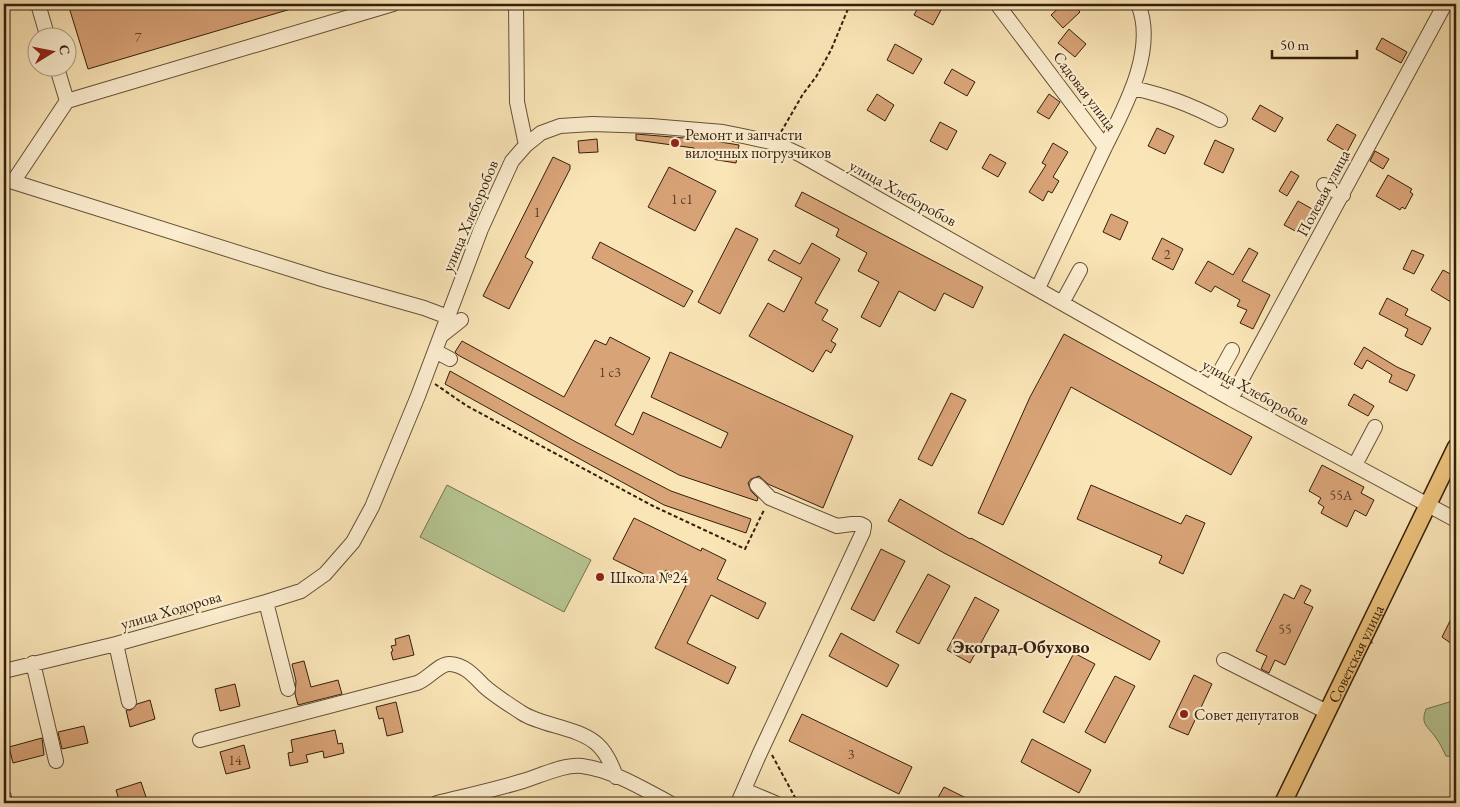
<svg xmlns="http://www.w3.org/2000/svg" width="1460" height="807" font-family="'EB Garamond',serif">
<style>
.green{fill:#b7c693;stroke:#767250}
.building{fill:#d8a377;stroke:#341f0c}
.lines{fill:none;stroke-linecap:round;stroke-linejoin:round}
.minor-casing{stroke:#665037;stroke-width:16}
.major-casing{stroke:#341f0c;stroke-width:19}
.path{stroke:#341f0c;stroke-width:2;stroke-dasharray:4 2.5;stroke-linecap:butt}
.minor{stroke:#fceed0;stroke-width:14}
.major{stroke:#edc27c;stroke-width:16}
.poi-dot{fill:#8f2418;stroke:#fceed0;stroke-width:2}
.labels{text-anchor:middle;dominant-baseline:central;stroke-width:4.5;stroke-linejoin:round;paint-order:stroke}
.number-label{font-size:14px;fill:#5d4027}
.street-label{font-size:16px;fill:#341f0c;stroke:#fceed0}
.poi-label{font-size:16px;fill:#341f0c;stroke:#fceed0;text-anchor:start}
.neighbourhood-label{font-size:18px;font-weight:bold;fill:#341f0c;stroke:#fceed0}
</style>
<rect width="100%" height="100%" fill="#fae5b7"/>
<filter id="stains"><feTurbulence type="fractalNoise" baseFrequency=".004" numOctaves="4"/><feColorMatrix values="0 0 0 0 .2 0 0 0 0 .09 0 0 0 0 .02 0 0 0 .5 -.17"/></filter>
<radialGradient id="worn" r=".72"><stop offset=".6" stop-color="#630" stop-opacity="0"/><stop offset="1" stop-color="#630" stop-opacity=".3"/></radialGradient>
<path class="green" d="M447,485l144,75 -27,52 -144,-75z
M1456,700v57l-10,-1c-3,-6 -6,-13 -10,-18 -8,-12 -16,-13 -10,-29z"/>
<path class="building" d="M68,4h232l1,2 -213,63z
M920,4h9l12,6 -8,15 -19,-10z
M1063,4h10l7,8 -17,16 -12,-13z
M1069,29l17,15 -11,13 -17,-14z
M1382,38l25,14 -6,11 -25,-14z
M895,44l27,15 -9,15 -26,-14z
M952,69l23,13 -8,14 -23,-13z
M877,94l17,11 -9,16 -18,-11z
M1049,94l11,8 -11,17 -12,-7z
M1260,105l23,13 -8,14 -23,-13z
M940,122l17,9 -10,19 -17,-9z
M1337,124l19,11 -9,17 -20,-12z
M1157,128l17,8 -9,18 -17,-8z
M636,134l72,6 31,5 -3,18 -43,-7 1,-8 -58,-8z
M597,139l1,13 -19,1 -1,-12z
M1215,140l19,9 -11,24 -19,-9z
M1053,143l15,9 -15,25 6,4 -7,12 -4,-2 -5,10 -14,-9 17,-27 -4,-2z
M1375,151l14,8 -6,10 -13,-8z
M990,154l16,9 -8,14 -16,-9z
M553,157l17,8v4l-45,88 8,5 -24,47 -26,-13z
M669,167l47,24 -21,40 -47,-24z
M1291,171l8,5 -12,20 -8,-5z
M1388,175l24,14 -2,3 3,2 -8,15 -3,-2 -2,3 -24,-14z
M802,192l181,95 -10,21 -29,-15 -9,18 -36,-20 -19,36 -19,-10 18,-35 -21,-11 9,-18 -31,-17 3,-7 -44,-23z
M1298,201l16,9 -13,24 -17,-9z
M1111,214l17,8 -8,18 -17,-8z
M736,228l22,11 -38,75 -22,-12z
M1162,238l21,11 -10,21 -21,-11z
M600,242l93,49 -9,16 -92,-49z
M812,243l28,16 -25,44 13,7 -6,10 16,9 -7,12 5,3 -5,9 -5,-3 -13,22 -64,-36 19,-33 16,9 18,-34 -34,-18 6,-10 26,14z
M1249,248l9,5 -16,28 28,14 -17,34 -13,-6 7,-13 -10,-4 3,-6 -25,-14 -4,6 -16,-9 13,-22 25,14z
M1412,250l12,5 -10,19 -11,-5z
M1443,270l13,7v15l-5,10 -20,-12z
M1387,298l21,11 -3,6 26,13 -9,17 -17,-9 3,-7 -29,-15z
M1064,334l188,103 -21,38 -160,-88 -68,138 -25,-12 52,-116z
M610,337l40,21 -35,67 18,10 10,-23 78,36 7,-15 -77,-36 19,-45 183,84 -30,72 -55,-24 -9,-8 -8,3 -3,4 3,8 7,7 -1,3 -78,-26 -221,-120 -3,-3 7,-11 102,56 31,-57 11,5z
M1364,347l33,20 18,8 -8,16 -18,-9 3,-7 -25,-15 -5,9 -8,-5z
M450,371l126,71 95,49 80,28 -5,14 -82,-28 -75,-41 -144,-80z
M951,393l15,7 -34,66 -14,-7z
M1354,394l20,12 -6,10 -20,-11z
M1322,465l42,22 -3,6 13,7 -8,16 -11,-6 -8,17 -26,-14 3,-6 -6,-4 3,-5 -12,-7z
M1091,485l90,39 5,-9 19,8 -22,51 -24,-11 3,-7 -85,-37z
M900,499l70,40 1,-1 189,103 -10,19 -206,-107 -56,-32z
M634,518l67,33 1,-3 24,12 -9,19 49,24 -8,16 -47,-24 -24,48 49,24 -8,17 -73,-36 33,-67 -22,-11 -6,12 -47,-23z
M881,549l24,12 -31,60 -23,-12z
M928,574l22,12 -31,58 -23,-12z
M1301,585l10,5 -7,13 9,4 -28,58 -10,-5 -6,13 -8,-4 6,-13 -11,-5 28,-57 10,5z
M975,597l24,13 -29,53 -23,-13z
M1456,609v38l-14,-10z
M841,633l58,32 -12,22 -58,-31z
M409,635l5,20 -21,5 -2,-8 2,-1 -2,-5 5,-1 -1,-6z
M1074,653l21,11 -31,59 -21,-11z
M304,661l7,26 27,-7 4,14 -44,11 -3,-11 1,-13 -4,-17z
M1194,675l18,9 -24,51 -19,-8z
M1115,676l20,10 -30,57 -20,-11z
M235,684l5,22 -20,5 -5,-22z
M150,700l5,19 -25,8 -4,-17h5l6,-6z
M396,702l7,30 -16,4 -4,-18 -4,1 -3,-12z
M802,714l110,53 -13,27 -110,-53z
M84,726l4,17 -26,6 -4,-17z
M335,730l3,14 4,-1 2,10 -20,5 -1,-7 -17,4 2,7 -18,4 -2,-13 5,-1 -2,-12z
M42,738l2,17 -31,8 -4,-16z
M1032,739l59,31 -12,23 -58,-31z
M244,745l6,23 -24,6 -6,-22z
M141,782l7,21h-28l-4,-13z
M944,787l32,16h-41z"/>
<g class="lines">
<g class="minor-casing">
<path id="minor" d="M38,4l10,34
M516,4l1,98 9,43
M997,4l108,143 -67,141
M57,68l10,33
M1133,88c34,8 56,16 87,32
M1105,147c20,-40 52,-98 33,-143
M4,179l321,101 99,28 24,9
M13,182l54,-81 326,-97
M1324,185l19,10
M1062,303l18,-33
M442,335l19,-15
M435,351l15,8
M1211,388l21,-38
M1231,399l214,-395
M1355,465l20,-38
M266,602l22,87
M116,644l13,58
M1224,660l103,52
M33,663l23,98
M4,671l112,-27 150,-42 35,-11 24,-17 28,-32 19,-35 46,-111 63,-167 31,-68 14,-16 15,-12 19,-7 32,-2 59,2 72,6 20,4 32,7 26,12 430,244 225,121
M200,740l217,-57c11,-4 23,-20 33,-19 15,1 24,12 34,22 11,10 26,19 38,27 20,13 56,14 75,31 10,9 15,21 19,33
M744,790l31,13
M4,797l1,6
M437,803c28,-7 57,-13 86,-22 17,-5 41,-17 59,-15 31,4 61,23 88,37
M738,803l21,-48 104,-223 1,-6 -4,-2h-8l-15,2 -67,-28 -13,-13"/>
</g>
<g class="major-casing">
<g id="major">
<path id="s1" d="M1283,803l173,-356"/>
</g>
</g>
<path class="path" d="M781,132l22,-38 13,-17 15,-27 19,-46
M435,384l32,22 186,100 92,43 19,-39
M772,755l26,48"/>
<use href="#minor" class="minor"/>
<use href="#major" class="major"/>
</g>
<g class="poi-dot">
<circle cx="675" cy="143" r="5"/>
<circle cx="600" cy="577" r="5"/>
<circle cx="1184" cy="714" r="5"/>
</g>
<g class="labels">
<g class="number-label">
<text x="138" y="37">7</text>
<text x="682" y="199">1 с1</text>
<text x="537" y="212">1</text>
<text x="1167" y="254">2</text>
<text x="610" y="372">1 с3</text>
<text x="1341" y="495">55А</text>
<text x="1285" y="629">55</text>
<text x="851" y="754">3</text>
<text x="235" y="760">14</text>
</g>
<g class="street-label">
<text transform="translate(1085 91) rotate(53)">Садовая улица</text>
<text transform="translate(903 193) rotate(29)">улица Хлеборобов</text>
<text transform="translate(1323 193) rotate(-62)">Полевая улица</text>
<text transform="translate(470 216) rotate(-67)">улица Хлеборобов</text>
<text transform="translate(1256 392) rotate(29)">улица Хлеборобов</text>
<text transform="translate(171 610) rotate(-16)">улица Ходорова</text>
<text stroke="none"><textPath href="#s1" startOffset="166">Советская улица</textPath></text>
</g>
<g class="poi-label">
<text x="685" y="134">Ремонт и запчасти<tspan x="685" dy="18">вилочных погрузчиков</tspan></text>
<text x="610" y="577">Школа №24</text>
<text x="1194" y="714">Совет депутатов</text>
</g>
<g class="neighbourhood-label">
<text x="1021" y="646">Экоград-Обухово</text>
</g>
</g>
<rect width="1460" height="807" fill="none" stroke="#fae5b7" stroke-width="20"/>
<rect x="5" y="5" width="1450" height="797" fill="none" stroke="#341f0c" stroke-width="2.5"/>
<rect x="10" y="10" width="1440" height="787" fill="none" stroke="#341f0c"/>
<g transform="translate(52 52) rotate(80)"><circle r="24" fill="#fceed0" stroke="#ac9b82"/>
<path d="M0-4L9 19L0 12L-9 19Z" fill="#8f2418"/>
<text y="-8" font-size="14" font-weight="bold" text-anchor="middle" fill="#341f0c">С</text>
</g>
<path d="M1272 50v8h85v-8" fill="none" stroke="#341f0c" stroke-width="2.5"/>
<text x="1280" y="50" font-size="15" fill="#341f0c" stroke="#fceed0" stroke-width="4" paint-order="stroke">50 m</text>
<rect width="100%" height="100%" filter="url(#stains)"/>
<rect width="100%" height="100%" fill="url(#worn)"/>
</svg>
